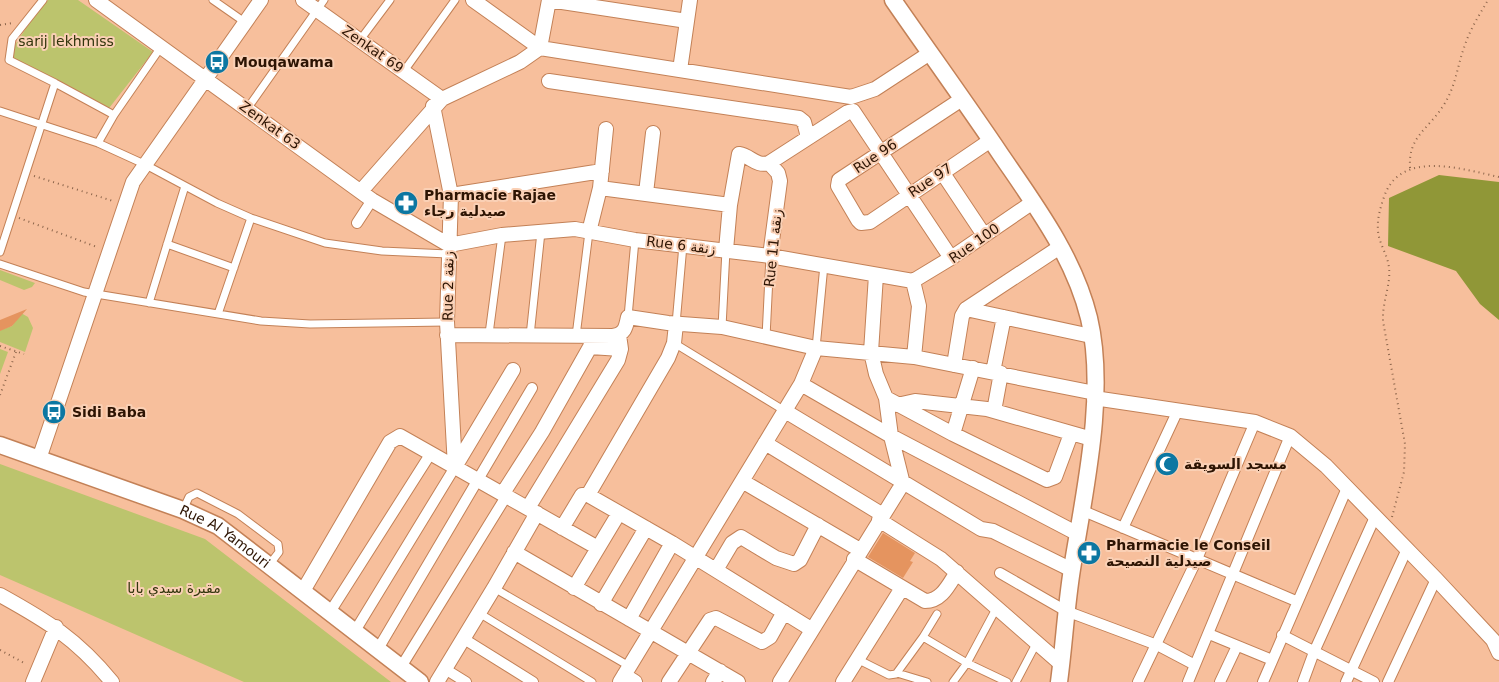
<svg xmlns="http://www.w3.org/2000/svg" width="1499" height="682" font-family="'DejaVu Sans',Vazirmatn,sans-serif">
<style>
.green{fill:#bcc46d}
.forest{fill:#909737}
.building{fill:#e5945f}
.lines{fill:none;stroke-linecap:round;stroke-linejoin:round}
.service-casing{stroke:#c38157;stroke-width:9}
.pedestrian-casing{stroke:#c38157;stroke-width:12}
.minor-casing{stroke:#c38157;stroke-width:16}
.tertiary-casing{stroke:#c38157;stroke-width:19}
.path{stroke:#8c654b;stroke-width:2;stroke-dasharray:1 4;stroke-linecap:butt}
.service{stroke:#fff;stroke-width:7}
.pedestrian{stroke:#fff;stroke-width:10}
.minor{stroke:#fff;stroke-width:14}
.tertiary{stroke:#fff;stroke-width:16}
.labels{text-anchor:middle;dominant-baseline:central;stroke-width:4;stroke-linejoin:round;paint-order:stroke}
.park-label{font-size:14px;fill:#33360d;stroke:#fad0b5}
.street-label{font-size:14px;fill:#2d1403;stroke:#fad0b5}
.poi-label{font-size:14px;font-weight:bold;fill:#2d1403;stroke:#fad0b5;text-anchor:start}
</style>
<rect width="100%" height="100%" fill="#f7bf9c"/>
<path class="green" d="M48,0h30l75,52 -47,60 -94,-48 3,-19 21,-32z
M0,270l35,13 -3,4 -8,3 -24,-10z
M21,313l7,4 5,11 -8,24 -25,-10v-12l12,-4z
M0,349l8,3 -8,22z
M0,464l205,75 186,143h-147l-244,-107z"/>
<path class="forest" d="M1439,175l60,7v138l-19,-16 -24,-33 -68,-25 1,-48z"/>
<path class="building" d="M27,309l-15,17 -12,5v-11z
M883,533l32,20 -5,8 3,1 -10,16 -35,-21z"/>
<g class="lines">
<g class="service-casing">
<path id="service" d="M213,0l33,23
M360,40l30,-40
M404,71l51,-71
M55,83l59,32
M247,109l77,-109
M0,111l98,32 46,21 73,39 34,15 74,25 57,8 66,3
M98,143l16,-28 47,-68
M167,244l67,24
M0,252l55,-169 -46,-23 3,-21 31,-39
M0,264l84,28 177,29 49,3 137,-2
M149,303l36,-117
M218,314l33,-96
M628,317l7,-77
M676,324l7,-79
M722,327l4,-77
M489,334l13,-99
M530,336l11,-104
M576,336l13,-104
M766,337l4,-81
M674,343l111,68
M816,348l8,-83
M183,510l6,-13 8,-4 41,21 40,30 1,8 -10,13
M494,588l135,78
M479,613l113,69
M923,637l14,-23
M857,659l32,16 7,-1 27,-37 44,26 30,-56
M897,673l30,9
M953,682l14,-19 40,19
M1016,682l20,-38"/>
</g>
<g class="pedestrian-casing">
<path id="pedestrian" d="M357,223l15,-23
M1081,510l215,91
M1123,528l55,-118
M1000,573l66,38 91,34 38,20
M330,612l101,-159
M355,631l100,-164
M1209,634l63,26
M1282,635l92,47
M464,639l69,43
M378,649l154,-261
M401,667l106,-172
M445,669l21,13
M1138,682l59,-123 58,-137
M1188,682l102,-246
M1220,682l17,-36
M1263,682l84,-194
M1303,682l11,-30 61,-135
M1346,682l61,-133
M1388,682l48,-103"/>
</g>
<g class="minor-casing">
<path id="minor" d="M96,0l276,200 77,45
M303,0l139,99
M473,0l67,48 311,49 24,-8 55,-36
M549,0l138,21
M680,70l10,-70
M549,81l250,37 5,4 4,15
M962,99l-123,81 -1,6 20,34 3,3 9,-1 121,-82
M433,106l18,89 -4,127 8,145
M769,163l9,10 2,8 -10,75
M942,172l42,63
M600,188l130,17
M361,191l81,-92 78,-37 20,-14 9,-48
M646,193l7,-60
M451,195l151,-24
M589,232l11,-44 6,-59
M449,245l53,-10 73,-6 60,11 135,16 143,25
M726,250l4,-45 9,-51c12,2 17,13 30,9l79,-51 5,-1 98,147
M913,281l38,-23 82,-56
M913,281l6,25 -5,51
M966,309l125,27
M447,335l166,1c12,-2 13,-9 15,-19l40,6 54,4 94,21 98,9 181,36
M590,347l31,2
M954,365l8,-49 4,-7 94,-62
M993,372l11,-55
M801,384l90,52 187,98
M886,398l67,36 94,46 8,-3 16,-43
M1094,398l161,24 35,14 36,30 110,113 57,61 6,13
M897,405l18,-4 72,8 105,30
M785,411l196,118 12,2 79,39
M994,411l7,-38
M953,434l20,-66
M765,443l118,72
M39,459l94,-277 128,-182
M455,467l58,-97
M742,481l118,69
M503,493l39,-61 48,-85 3,-9
M588,495l80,-137 6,-15 2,-19
M528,508l90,-148 3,-11 -2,-14
M879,520l62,39 120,105
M562,528l20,-33h6l84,48 139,86
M598,548l21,-35
M514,552l224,130
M854,559l71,42c17,0 24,-17 32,-29
M716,570l16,-27 9,-6 35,21 18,6 6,-4 18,-35
M303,591l87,-149 10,-6 198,112 -24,40
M0,595c47,26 77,44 112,87
M601,604l45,-76
M629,619l43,-76
M624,675l11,7
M33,682l23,-55
M437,682l57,-94 43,-75
M620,682l181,-298 15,-36
M669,682l41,-62 6,-2 46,24 8,-5 14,-25
M713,682l7,-11
M780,682l120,-194 2,-8 -11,-44 -5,-38 -10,-24 -5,-22 5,-77
M843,682l59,-94"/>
</g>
<g class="tertiary-casing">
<g id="tertiary">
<path d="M893,0c36,52 73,103 108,155 35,51 73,102 88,163 18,76 -5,175 -17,251 -6,38 -8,76 -13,113"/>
<path id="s1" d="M0,445l183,65 35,16 202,156"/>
</g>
</g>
<path class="path" d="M0,25l13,-2
M1410,168c-2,-32 18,-38 33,-62 13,-19 14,-40 22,-61 5,-16 15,-31 23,-45
M34,176l79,25
M19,218l78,29
M0,346l24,8
M0,395l16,-43
M1392,517l12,-45 1,-28 -22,-123c-1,-19 8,-36 6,-53 -1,-13 -10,-24 -11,-37 -1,-12 2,-22 6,-34 16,-48 78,-28 115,-20
M0,650l26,14"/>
<use href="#service" class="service"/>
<use href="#pedestrian" class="pedestrian"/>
<use href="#minor" class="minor"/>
<use href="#tertiary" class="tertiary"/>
</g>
<defs>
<g id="bus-disc" transform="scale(1.25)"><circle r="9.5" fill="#0c77a2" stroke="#fad0b5"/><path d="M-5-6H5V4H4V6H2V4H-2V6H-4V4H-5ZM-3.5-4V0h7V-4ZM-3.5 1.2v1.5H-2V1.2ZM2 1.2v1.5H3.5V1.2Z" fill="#fff"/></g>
<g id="pharmacy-disc" transform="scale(1.25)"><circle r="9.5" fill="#0c77a2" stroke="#fad0b5"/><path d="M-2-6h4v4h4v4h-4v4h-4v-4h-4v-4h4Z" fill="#fff"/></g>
<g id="mosque-disc" transform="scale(1.25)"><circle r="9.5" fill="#0c77a2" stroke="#fad0b5"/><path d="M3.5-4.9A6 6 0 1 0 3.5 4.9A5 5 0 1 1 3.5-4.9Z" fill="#fff"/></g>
</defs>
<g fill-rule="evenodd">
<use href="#bus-disc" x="217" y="62"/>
<use href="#pharmacy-disc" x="406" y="203"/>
<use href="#bus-disc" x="54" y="412"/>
<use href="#mosque-disc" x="1167" y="464"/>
<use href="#pharmacy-disc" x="1089" y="553"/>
</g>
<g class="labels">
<g class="park-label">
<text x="66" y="41">sarij lekhmiss</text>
<text x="174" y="588">مقبرة سيدي بابا</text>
</g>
<g class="street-label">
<text transform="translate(373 49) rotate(35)">Zenkat 69</text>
<text transform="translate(270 125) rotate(36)">Zenkat 63</text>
<text transform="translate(875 156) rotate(-34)">Rue 96</text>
<text transform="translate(930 180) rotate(-34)">Rue 97</text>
<text transform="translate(974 243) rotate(-35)">Rue 100</text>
<text transform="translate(681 245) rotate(7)">Rue 6 زنقة</text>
<text transform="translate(773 248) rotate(-84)">Rue 11 زنقة</text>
<text transform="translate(448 286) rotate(-89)">Rue 2 زنقة</text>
<text stroke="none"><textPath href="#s1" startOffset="244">Rue Al Yamouri</textPath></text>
</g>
<g class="poi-label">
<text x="234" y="62">Mouqawama</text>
<text x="424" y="195">Pharmacie Rajae<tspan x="424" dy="16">صيدلية رجاء</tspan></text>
<text x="72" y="412">Sidi Baba</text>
<text x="1184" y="464">مسجد السويقة</text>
<text x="1106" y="545">Pharmacie le Conseil<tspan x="1106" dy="16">صيدلية النصيحة</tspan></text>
</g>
</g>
</svg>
